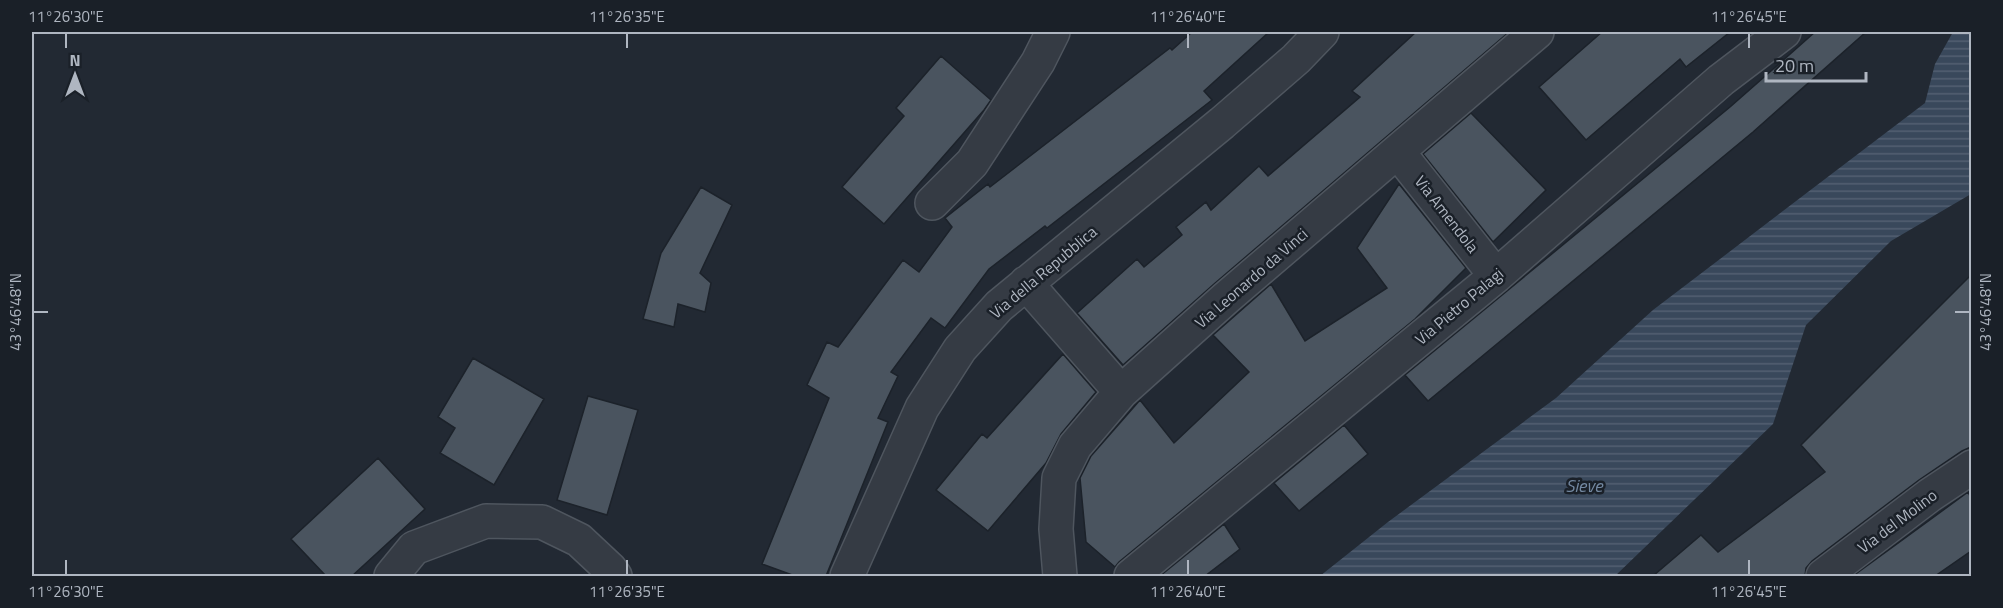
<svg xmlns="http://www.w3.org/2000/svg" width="2003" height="608" font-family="'Titillium Web',sans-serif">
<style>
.water{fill:url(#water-rules)}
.building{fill:#4a545f;stroke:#1c222a;stroke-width:1.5}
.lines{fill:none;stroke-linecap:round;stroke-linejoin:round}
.street-casing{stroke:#4f565f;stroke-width:36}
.street{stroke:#353b44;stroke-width:33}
.ticks{fill:none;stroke:#afb6c1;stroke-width:2}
.labels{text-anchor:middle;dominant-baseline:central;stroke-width:5;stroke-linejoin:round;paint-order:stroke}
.street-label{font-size:16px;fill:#afb6c1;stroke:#1a2028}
.water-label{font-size:18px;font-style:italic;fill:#7388a1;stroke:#1a2028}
.neatline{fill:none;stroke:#afb6c1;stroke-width:2}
.ticks-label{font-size:15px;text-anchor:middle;fill:#afb6c1}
</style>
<defs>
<pattern id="water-rules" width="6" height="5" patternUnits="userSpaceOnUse" patternTransform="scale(1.5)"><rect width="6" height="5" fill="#39485b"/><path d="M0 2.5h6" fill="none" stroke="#536071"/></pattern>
</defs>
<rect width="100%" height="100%" fill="#222933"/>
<path class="water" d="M1953,32h18v162l-80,47 -85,84 -33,99 -158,152h-295l68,-54 168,-124 97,-88 272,-207 10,-39z"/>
<path class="building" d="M1192,32h77l-65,59 8,9 -165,128 -2,-2 -56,43 -44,59 -14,-10 -40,54 7,4 -20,42 10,4 -62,154h-31l-33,-12 67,-166 -22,-13 20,-43 11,5 65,-87 16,12 33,-45 -7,-9 43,-34 2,3 180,-139 2,2z
M1416,32h93l-295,252 -91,81 -46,-52 60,-54 7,8 38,-32 -6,-8 30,-25 5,8 48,-44 9,10 92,-79 -8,-6z
M1602,32h128l-44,35 -6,-8 -94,81 -47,-53z
M1815,32h51l-113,100 -325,269 -23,-26 325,-268z
M941,56l50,44 -7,10 -100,114 -42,-37 62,-71 -8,-8z
M1471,113l75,77 -53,52 -70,-88z
M1399,184l67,84 -51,51 -296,243 -4,5 -29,-25 -6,-64 11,-22 49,-56 34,43 75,-71 -36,-37 58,-51 34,57 82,-53 -30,-40z
M701,187l31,18 -32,68 11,10 -6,29 -27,-8 -4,23 -31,-8 18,-66z
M1971,275v172l-9,4 -43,29 -107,81 -6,7 -1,8h-152l48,-41 17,17 107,-80 -24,-27z
M1063,354l33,38 -35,42 -15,29 -58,68 -52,-41 46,-56 5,4z
M473,358l71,41 -50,86 -54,-32 15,-25 -17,-11z
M588,396l50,14 -31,105 -50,-15z
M1344,425l24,29 -69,57 -25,-28z
M378,458l47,51 -73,67h-26l-35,-37z
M1968,492l3,6v53l-36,25h-82z
M1224,524l16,25 -35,27h-45z"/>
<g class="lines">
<g class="street-casing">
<path id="street" d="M1398,152l98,124
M932,203l40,-40 66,-101 15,-30
M1026,283l95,109
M391,576l23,-28 72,-27 56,1 37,18 31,29 5,7
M847,576l75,-168 38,-59 39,-43 223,-183 74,-64 26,-27
M1060,576l-4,-47 3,-51 16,-32 46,-54 105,-94 311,-266
M1131,576l365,-300 225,-196 63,-48
M1823,576l107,-81 42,-28"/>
</g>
<use href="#street" class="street"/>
</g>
<path class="ticks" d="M66,33v15M627,33v15M1188,33v15M1749,33v15M33,312h15M1955,312h15M66,560v15M627,560v15M1188,560v15M1749,560v15"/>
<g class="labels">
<g class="street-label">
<text transform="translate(1447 214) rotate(52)">Via Amendola</text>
<text transform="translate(1043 272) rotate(-40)">Via della Repubblica</text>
<text transform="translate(1251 278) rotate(-41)">Via Leonardo da Vinci</text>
<text transform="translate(1459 306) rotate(-40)">Via Pietro Palagi</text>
<text transform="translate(1897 521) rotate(-37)">Via del Molino</text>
</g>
<g class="water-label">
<text x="1584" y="485">Sieve</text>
</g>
</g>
<rect width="2003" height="608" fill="none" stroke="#1a2028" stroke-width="66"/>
<g transform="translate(75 75)" stroke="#1a2028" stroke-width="4.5" paint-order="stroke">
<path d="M0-4.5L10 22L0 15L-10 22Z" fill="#afb6c1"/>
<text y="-9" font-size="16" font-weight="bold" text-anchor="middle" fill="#afb6c1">N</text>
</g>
<path d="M1766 72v9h100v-9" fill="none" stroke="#afb6c1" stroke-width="3"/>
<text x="1775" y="72" font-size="18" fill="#afb6c1" stroke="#1a2028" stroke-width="4.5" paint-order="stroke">20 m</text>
<rect x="33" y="33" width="1937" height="542" class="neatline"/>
<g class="ticks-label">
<text x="66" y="22">11°26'30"E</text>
<text x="627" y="22">11°26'35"E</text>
<text x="1188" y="22">11°26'40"E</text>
<text x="1749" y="22">11°26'45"E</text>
<text transform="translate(16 312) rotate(-90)" y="5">43°46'48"N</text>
<text transform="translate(1986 312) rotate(-90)" y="5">43°46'48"N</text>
<text x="66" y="597">11°26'30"E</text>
<text x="627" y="597">11°26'35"E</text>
<text x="1188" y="597">11°26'40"E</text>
<text x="1749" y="597">11°26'45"E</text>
</g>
</svg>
